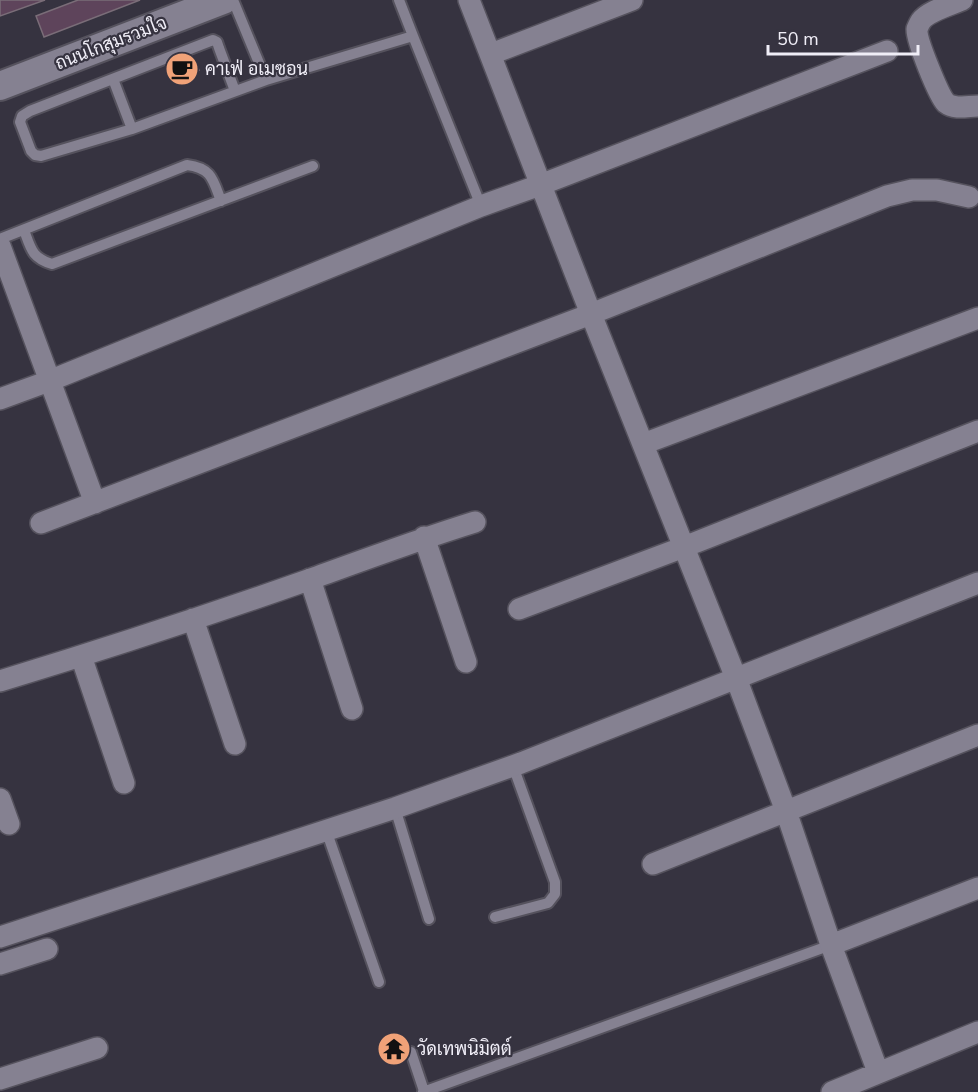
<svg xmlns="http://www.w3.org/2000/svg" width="978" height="1092" font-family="'Nunito Sans',Sarabun,sans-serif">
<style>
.building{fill:#5e445b;stroke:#7a6d78;stroke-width:1.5}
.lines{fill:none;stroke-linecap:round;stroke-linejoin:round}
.lane-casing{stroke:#55525d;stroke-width:14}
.street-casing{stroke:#55525d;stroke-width:24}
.secondary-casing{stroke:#55525d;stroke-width:32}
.lane{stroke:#858191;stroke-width:10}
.street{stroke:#858191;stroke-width:21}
.secondary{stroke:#858191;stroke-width:28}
.labels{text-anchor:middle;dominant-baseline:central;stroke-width:4.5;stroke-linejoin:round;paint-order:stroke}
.street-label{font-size:18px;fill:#f0eef7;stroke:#363340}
.poi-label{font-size:18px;fill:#f0eef7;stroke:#363340;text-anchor:start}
</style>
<rect width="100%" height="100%" fill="#363340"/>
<path class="building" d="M0,0h45l-45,16z
M78,0h62l-96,37 -8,-21z
M192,56l7,14 -26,11 -6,-13z"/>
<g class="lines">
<g class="lane-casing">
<path id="lane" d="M233,0l33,80 147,-44 -14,-36
M413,36l68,170
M113,79l19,50
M235,91l-16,-43 -2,-6 -4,-2 -183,71 -8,5 -2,6 11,29 4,4 6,1 91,-27 134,-49
M24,230c7,19 8,28 28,34l261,-98
M0,239l187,-74c25,3 26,15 34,36
M395,808l34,111
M326,830l53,152
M495,917l53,-14 7,-9v-12l-42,-116
M411,1052l13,39
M423,1092l408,-147"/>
</g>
<g class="street-casing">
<path id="street" d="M469,0l122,314 145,364 50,133 45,134 47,127
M962,0c-11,5 -34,11 -41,21 -1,1 -4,8 -4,8 -1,11 22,67 29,74 9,7 22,3 32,3
M491,54l141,-54
M0,246l95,257
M0,399l49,-18 432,-175 59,-21 347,-134
M643,444l335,-126
M41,523l550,-209 296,-118 25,-6h25l32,7
M424,537l42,125
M310,579l42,130
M519,609l165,-62 294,-116
M193,619l42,125
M81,656l43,127
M0,681c105,-32 209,-66 311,-102 55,-20 109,-40 164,-57
M0,799l9,25
M653,864l325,-129
M0,937l395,-129 126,-45 457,-180
M831,945l147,-57
M0,964l47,-15
M0,1079l97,-31
M832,1092l146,-60"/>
</g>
<g class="secondary-casing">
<path id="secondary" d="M0,86l223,-86"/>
</g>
<use href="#lane" class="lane"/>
<use href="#street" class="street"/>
<use href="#secondary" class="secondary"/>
</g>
<defs>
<g id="cafe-disc" transform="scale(1.725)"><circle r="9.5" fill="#f0a278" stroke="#363340"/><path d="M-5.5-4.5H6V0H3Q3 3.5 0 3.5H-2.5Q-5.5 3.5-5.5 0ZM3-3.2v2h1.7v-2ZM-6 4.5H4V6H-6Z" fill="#111"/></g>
<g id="temple-disc" transform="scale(1.725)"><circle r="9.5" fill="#f0a278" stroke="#363340"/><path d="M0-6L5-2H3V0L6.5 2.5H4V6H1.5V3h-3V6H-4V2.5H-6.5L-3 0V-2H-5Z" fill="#111"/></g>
</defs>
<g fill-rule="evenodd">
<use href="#cafe-disc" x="182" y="69"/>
<use href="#temple-disc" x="394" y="1049"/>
</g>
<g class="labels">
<g class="street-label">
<text transform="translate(111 43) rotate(-21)">ถนนโกสุมรวมใจ</text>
</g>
<g class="poi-label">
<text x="205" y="69">คาเฟ่ อเมซอน</text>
<text x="417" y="1049">วัดเทพนิมิตต์</text>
</g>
</g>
<path d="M768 45v9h150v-9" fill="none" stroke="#f0eef7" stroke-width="3"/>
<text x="777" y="45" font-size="18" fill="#f0eef7" stroke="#363340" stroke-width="4.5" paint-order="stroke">50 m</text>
</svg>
